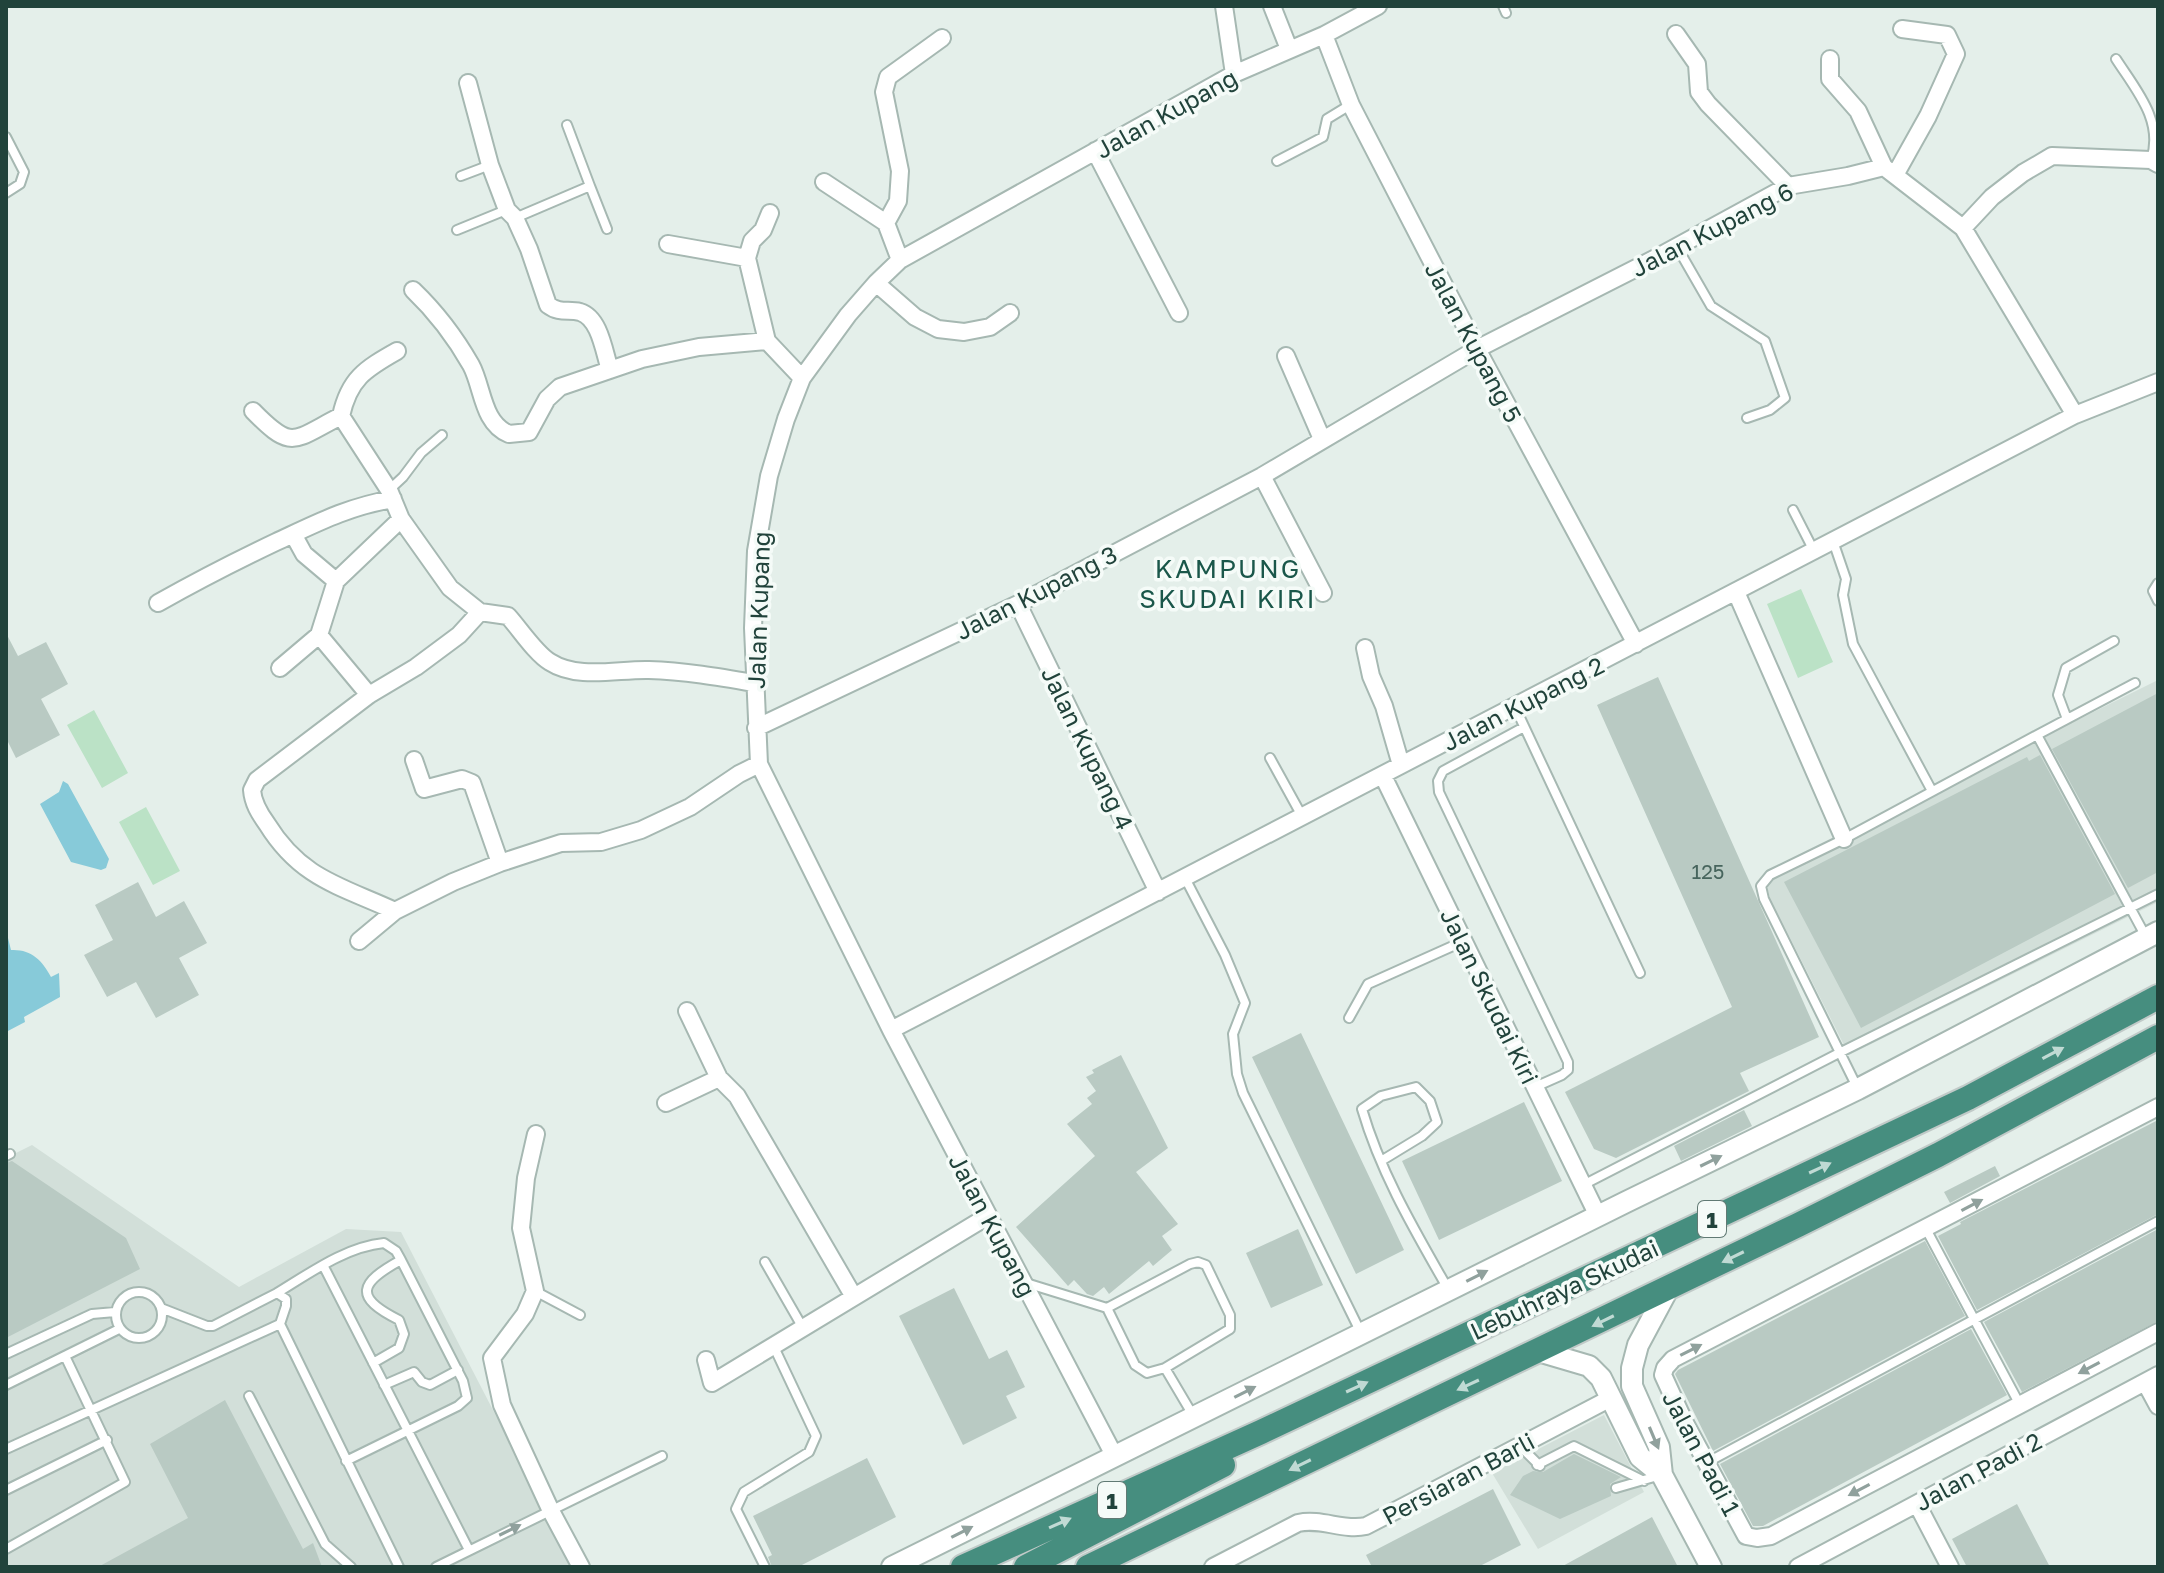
<svg xmlns="http://www.w3.org/2000/svg" width="2164" height="1573" font-family="'Golos Text',sans-serif">
<style>
.built{fill:#d2dfd9}
.green{fill:#bbe2c6}
.water{fill:#87cad9}
.building{fill:#b9cac3}
.lines{fill:none;stroke-linecap:round;stroke-linejoin:round}
.service-casing{stroke:#a6b8b2;stroke-width:12}
.minor-casing{stroke:#a6b8b2;stroke-width:20}
.tertiary-casing{stroke:#a6b8b2;stroke-width:24}
.trunk-casing{stroke:#c1cac8;stroke-width:28}
.service{stroke:#fff;stroke-width:8}
.minor{stroke:#fff;stroke-width:16}
.tertiary{stroke:#fff;stroke-width:20}
.trunk{stroke:#468e7f;stroke-width:24}
.oneway{fill:#c0dad4}
.oneway2{fill:#90a19d}
.labels{text-anchor:middle;dominant-baseline:central;stroke-width:7;stroke-linejoin:round;paint-order:stroke}
.number-label{font-size:20px;fill:#47655d}
.shield{fill:#f5fbf8;stroke:#617a74;stroke-width:2}
.shield-label{font-size:22px;font-weight:bold;fill:#21433b}
.street-label{font-size:24px;fill:#21433b;stroke:#f5fbf8}
.neighbourhood-label{font-size:26px;letter-spacing:2px;fill:#1a574a;stroke:#f5fbf8}
</style>
<rect width="100%" height="100%" fill="#e4efea"/>
<path class="built" d="M2158,680v222l-309,153 -79,-157 -3,-11 6,-8 80,-39 194,-105z
M32,1145l207,142 107,-58 55,3 173,335h-568v-409z
M1604,1415l40,77 -106,57 -46,-76z"/>
<path class="green" d="M1801,589l32,73 -35,16 -31,-74z
M94,710l34,63 -26,15 -35,-63z
M146,807l34,64 -27,14 -34,-63z"/>
<path class="water" d="M63,781l5,3 41,75 -3,9 -5,2 -30,-8 -31,-58 19,-12z
M6,930l5,20c20,-1 31,10 40,27l8,-4 1,24 -36,20 1,5 -19,10z"/>
<path class="building" d="M6,633l12,23 28,-14 22,42 -27,15 19,36 -44,23 -10,-20z
M1658,677l161,360 -79,36 9,18 -133,67 -22,-9 -29,-57 167,-85 -135,-302z
M2158,693v179l-30,16 -76,-139z
M2040,755l75,139 -254,134 -77,-146 243,-125 2,4z
M138,882l18,35 28,-16 23,42 -28,15 20,37 -43,23 -20,-36 -29,15 -23,-42 29,-15 -18,-35z
M1301,1033l103,217 -48,24 -104,-217z
M1121,1055l47,93 -32,24 42,52 -16,12 10,14 -19,16 -4,-5 -40,33 -5,-7 -11,9 -6,-2 -13,-14 -6,6 -52,-59 79,-71 -28,-32 25,-20 -5,-6 9,-7 -10,-14 8,-4 -2,-3z
M1524,1102l38,79 -123,59 -37,-79z
M1744,1110l8,16 -71,35 -7,-15z
M2158,1120v94l-181,96 -39,-74 23,-12 -1,-2z
M12,1161l114,77 14,31 -134,69v-175z
M1995,1166l5,10 -50,27 -6,-11z
M1298,1229l25,56 -52,23 -25,-55z
M2158,1229v92l-136,71 -38,-70z
M1925,1241l40,75 -252,135 -38,-77 3,-4z
M954,1288l35,71 18,-9 18,37 -19,9 11,22 -54,27 -64,-129z
M1971,1329l36,66 -244,131h-10l-33,-62z
M225,1400l78,149 10,-6 9,24h-224l90,-49 -38,-74z
M1574,1454l47,23 -11,7 1,12 -51,23 -50,-24 13,-19 10,-5 10,1z
M867,1458l29,59 -98,50h-26l-4,-10 4,-2 -19,-39z
M1493,1489l28,56 -43,22h-106l-6,-12z
M2017,1504l33,63h-83l-15,-28z
M1652,1517l26,50h-117z"/>
<g class="lines">
<g class="service-casing">
<path id="service" d="M1503,6l3,7
M2116,59c20,31 48,62 35,101h2
M6,137l18,35 -4,12 -14,9
M1277,161l46,-24 4,-18 23,-14
M461,176l29,-11
M590,186l17,43
M515,218l75,-32 -23,-61
M457,230l49,-20
M1677,247l34,59 54,35 20,57 -15,12 -23,8
M389,490l14,-13 18,-24 21,-18
M1793,510l21,41
M1833,541l13,38 -3,16 10,49 79,147
M2158,583l-5,8 5,10
M1515,707l125,266
M2067,719l-9,-24 8,-27 48,-27
M1524,727l-81,44 -5,10 1,11 129,270v8l-6,5 -27,12
M2037,735l98,-52
M1270,758l32,58
M1185,878l40,77 20,48 -12,31 4,40 6,19 118,240
M1349,1018l19,-34 96,-43
M1858,1089l-94,-190 -3,-13 9,-11 74,-36 193,-104 109,202
M6,1156l4,-2
M1381,1161l41,-25 15,-14 -7,-21 -14,-14 -35,9 -19,13c19,65 53,122 86,180
M1583,1185l258,-133 317,-158
M1926,1229l94,176
M765,1262l38,66
M323,1265l146,285
M1026,1283l81,25 28,57 12,8 18,-5 29,49
M535,1291l45,24
M116 1315a23 23 0 1 1 46 0a23 23 0 1 1-46 0Z
M161,1308l46,18h6l64,-33
M1107,1308l83,-44 8,-2 8,3 24,50v14l-65,39
M6,1354l86,-40 23,-2
M373,1363l26,-15 5,-14 -5,-14c-46,-23 -40,-37 2,-60
M6,1385l113,-56
M384,1385l30,-13 8,10 8,3 28,-15
M249,1396l76,148 26,23
M1520,1446l20,20
M6,1449l274,-125
M346,1461l112,-55 9,-8 -4,-17 -62,-121 -5,-9 -12,-8c-39,4 -74,30 -107,50l9,6v7l-6,18 119,243
M1706,1463l452,-242
M1537,1465l37,-19 70,35
M1616,1488l45,-13
M6,1490l101,-50
M6,1549l119,-67 -60,-126
M436,1567l226,-111
M765,1567l-29,-58 8,-17 65,-40 7,-16 -42,-89"/>
</g>
<g class="minor-casing">
<path id="minor" d="M1224,6l10,68
M1272,6l17,43
M1676,34l21,30 2,28 9,12 80,82
M1324,35l27,70 126,244 159,295
M1830,59v20l28,32 26,56
M468,83l22,82 17,45 8,8 14,31 19,56c12,9 20,4 32,7 20,6 24,40 30,58
M1095,151l84,162
M1895,175l33,-59 28,-62 -9,-19 -45,-6
M824,182l62,41 14,37
M886,223l12,-22 2,-30 -16,-79 4,-15 54,-39
M1963,228l29,-31 31,-24 29,-17 99,4 7,4
M668,244l79,14
M876,283l39,34 23,12 26,3 26,-5 20,-14
M413,290c23,22 42,47 58,75 12,22 11,58 38,69l20,-2 18,-33 13,-12 82,-28 57,-12 68,-6 35,37
M767,341l-20,-83 5,-17 11,-11 7,-17
M397,351c-32,18 -48,28 -56,65l48,74 12,29 49,69 30,24 28,4c11,12 28,38 42,46 28,18 68,7 99,8 35,1 70,7 105,13
M1286,356l36,83
M253,411c40,41 40,29 88,5
M1262,476l61,117
M293,534l11,20 32,27
M1736,592l108,247
M158,603c39,-22 78,-42 118,-61 41,-19 71,-35 117,-43
M1018,604l140,288
M319,635l50,60
M1365,648l6,28 13,30 17,59
M280,668l39,-33 17,-54 65,-62
M756,728l262,-124 244,-128 215,-127 179,-91 132,-72 60,-10 36,-9 79,61 112,187
M414,760l10,29 38,-10 10,4 28,80
M1383,776l215,440
M395,911c-54,-25 -94,-32 -128,-87 -8,-11 -14,-21 -15,-34l5,-10 112,-85 47,-28 43,-32 21,-23
M359,941l36,-30 58,-29 47,-19 61,-20 40,-1 40,-12 49,-23 49,-33 20,-10
M687,1011l32,67
M891,1030l1184,-615 83,-33
M666,1103l53,-25 18,18 117,201
M2158,1107l-485,252 -8,9 -2,7 21,46 62,115 11,2 14,-2 387,-204
M536,1134l-10,44 -5,50 14,63 -10,23 -33,44 10,47 49,106 30,56
M706,1360l6,23 276,-167
M2145,1382l13,24
M1115,1457l-224,-427 -132,-266 -6,-136 3,-77 13,-75 17,-57 16,-41 46,-63 28,-32 24,-23 334,-186 90,-39 54,-29
M1917,1504l33,63
M1213,1567l85,-44c24,-5 45,8 68,3l245,-128
M1798,1567l360,-192"/>
</g>
<g class="tertiary-casing">
<path id="tertiary" d="M1668,1289l-30,56 -6,23v18l27,61 3,28 49,92
M1538,1351l51,15 12,12 39,79 22,18
M892,1567l734,-365 232,-113 300,-157"/>
</g>
<g class="trunk-casing">
<path id="trunk" d="M963,1567l298,-135 707,-334 190,-101
M1026,1567l197,-102
M1088,1567l710,-342 140,-70 220,-118"/>
</g>
<use href="#service" class="service"/>
<use href="#minor" class="minor"/>
<use href="#tertiary" class="tertiary"/>
<use href="#trunk" class="trunk"/>
</g>
<defs><path id="oneway-solid" d="M-6-.8H1V-3.2L6.5 0L1 3.2V.8H-6Z" transform="scale(2)"/></defs>
<g class="oneway">
<use href="#oneway-solid" transform="translate(2053 1053) rotate(-28)"/>
<use href="#oneway-solid" transform="translate(1820 1168) rotate(-25)"/>
<use href="#oneway-solid" transform="translate(1733 1257) rotate(154)"/>
<use href="#oneway-solid" transform="translate(1603 1321) rotate(154)"/>
<use href="#oneway-solid" transform="translate(1468 1385) rotate(155)"/>
<use href="#oneway-solid" transform="translate(1357 1387) rotate(-25)"/>
<use href="#oneway-solid" transform="translate(1300 1465) rotate(154)"/>
<use href="#oneway-solid" transform="translate(1060 1523) rotate(-24)"/>
</g>
<g class="oneway2">
<use href="#oneway-solid" transform="translate(1711 1161) rotate(-26)"/>
<use href="#oneway-solid" transform="translate(1972 1205) rotate(-28)"/>
<use href="#oneway-solid" transform="translate(1477 1276) rotate(-27)"/>
<use href="#oneway-solid" transform="translate(1691 1350) rotate(-27)"/>
<use href="#oneway-solid" transform="translate(2089 1368) rotate(152)"/>
<use href="#oneway-solid" transform="translate(1245 1392) rotate(-27)"/>
<use href="#oneway-solid" transform="translate(1654 1438) rotate(67)"/>
<use href="#oneway-solid" transform="translate(1859 1490) rotate(152)"/>
<use href="#oneway-solid" transform="translate(510 1530) rotate(-26)"/>
<use href="#oneway-solid" transform="translate(962 1532) rotate(-27)"/>
</g>
<g class="labels">
<g class="number-label">
<text x="1708" y="871">125</text>
</g>
<g class="shield">
<rect x="1698" y="1201" width="28" height="36" rx="6"/>
<rect x="1098" y="1482" width="28" height="36" rx="6"/>
</g>
<g class="shield-label">
<text x="1712" y="1219">1</text>
<text x="1112" y="1500">1</text>
</g>
<g class="street-label">
<text transform="translate(1166 113) rotate(-29)">Jalan Kupang</text>
<text transform="translate(1712 229) rotate(-27)">Jalan Kupang 6</text>
<text transform="translate(1474 342) rotate(62)">Jalan Kupang 5</text>
<text transform="translate(1036 592) rotate(-27)">Jalan Kupang 3</text>
<text transform="translate(758 610) rotate(-88)">Jalan Kupang</text>
<text transform="translate(1523 703) rotate(-27)">Jalan Kupang 2</text>
<text transform="translate(1088 748) rotate(64)">Jalan Kupang 4</text>
<text transform="translate(1490 996) rotate(64)">Jalan Skudai Kiri</text>
<text transform="translate(993 1225) rotate(62)">Jalan Kupang</text>
<text transform="translate(1564 1289) rotate(-25)">Lebuhraya Skudai</text>
<text transform="translate(1702 1453) rotate(62)">Jalan Padi 1</text>
<text transform="translate(1978 1471) rotate(-28)">Jalan Padi 2</text>
<text transform="translate(1458 1478) rotate(-28)">Persiaran Barli</text>
</g>
<g class="neighbourhood-label">
<text x="1228" y="568">KAMPUNG<tspan x="1228" dy="30">SKUDAI KIRI</tspan></text>
</g>
</g>
<rect width="2164" height="1573" fill="none" stroke="#21433b" stroke-width="16"/>
</svg>
